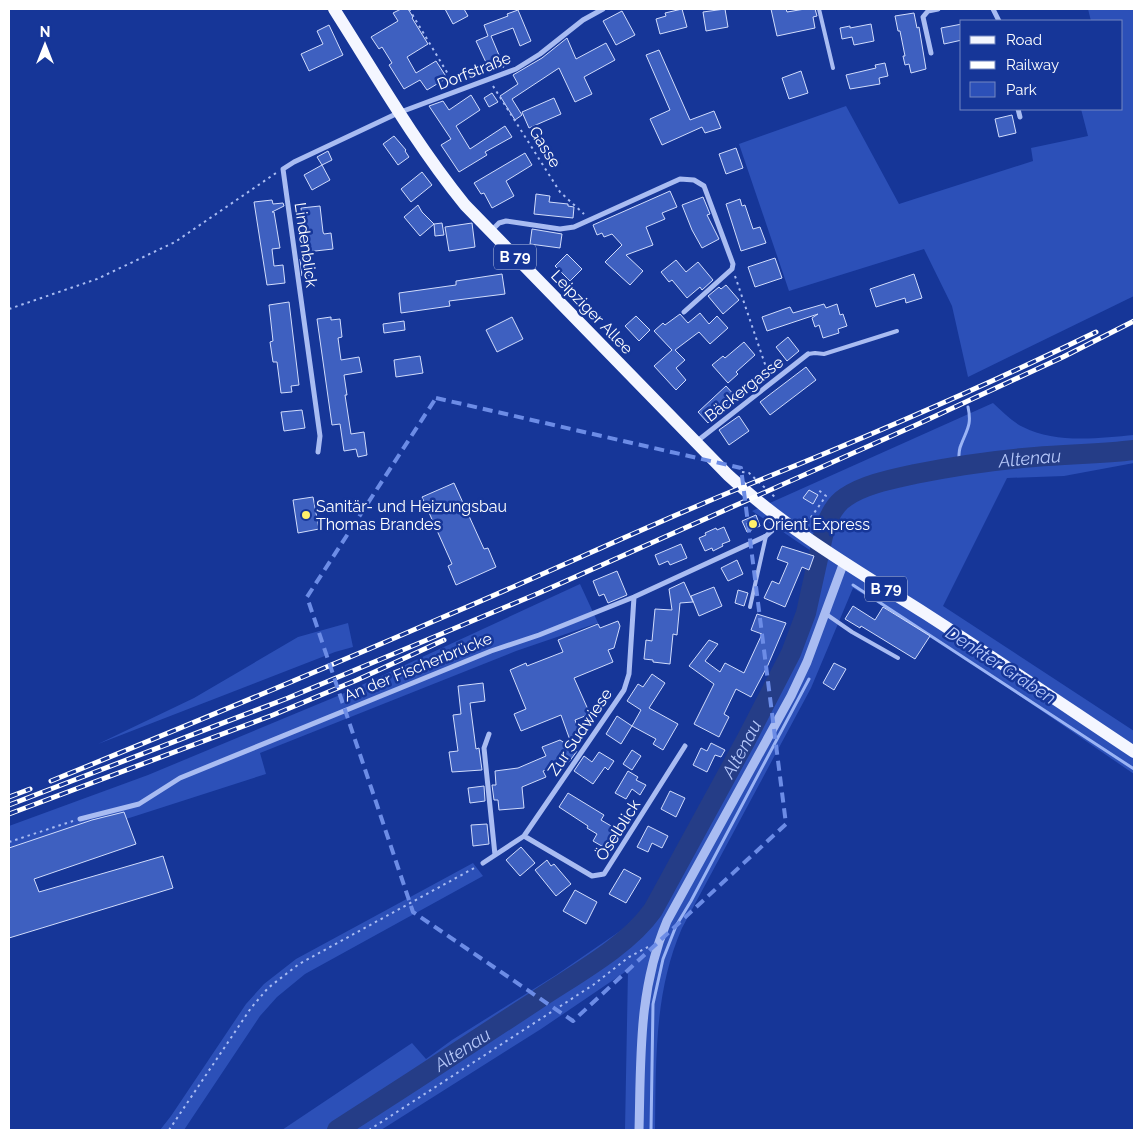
<svg xmlns="http://www.w3.org/2000/svg" width="1143" height="1139" font-family="Raleway,sans-serif">
<style>
.green{fill:#2c50b8}
.lines{fill:none;stroke-linecap:round;stroke-linejoin:round}
.stream{stroke:#9bb4f5;stroke-width:3}
.river{stroke:#253d87;stroke-width:20}
.building{fill:#3e60c0;stroke:#d1dcfc}
.path{stroke:#a9bcf2;stroke-width:2;stroke-dasharray:2.5 4;stroke-linecap:butt}
.service{stroke:#a9bcf2;stroke-width:4}
.minor{stroke:#a9bcf2;stroke-width:5}
.tertiary{stroke:#a9bcf2;stroke-width:9}
.primary{stroke:#f4f6ff;stroke-width:12}
.rail-casing{stroke:#fff;stroke-width:5}
.rail{stroke:#163698;stroke-width:3;stroke-dasharray:9;stroke-linecap:butt}
.marked{fill:none;stroke:#6c8ce6;stroke-width:4;stroke-dasharray:10 6;stroke-linejoin:round}
.poi-dot{fill:#fff06a;stroke:#163698;stroke-width:2}
.labels{text-anchor:middle;dominant-baseline:central;stroke-width:5;stroke-linejoin:round;paint-order:stroke}
.shield{fill:#163698;stroke:#b9c3e0;stroke-width:1}
.shield-label{font-size:15px;font-weight:bold;fill:#fff}
.street-label{font-size:16px;fill:#fff;stroke:#163698}
.poi-label{font-size:16px;fill:#fff;stroke:#163698;text-anchor:start}
.water-label{font-size:18px;font-style:italic;fill:#b5c7f9;stroke:#163698}
</style>
<rect width="100%" height="100%" fill="#163698"/>
<path class="green" d="M1088,9h46v287l-166,81 -16,-71 -28,-57 -135,42 -50,-147 107,-38 53,98 134,-43 -2,-13 57,-12 -7,-27h41v-88h-31z
M993,403c10,9 18,18 30,24 32,17 77,11 111,8v28l-70,13 -57,2 -64,128 191,125v43l-199,-136 -82,-50 -42,100 -129,240c-28,64 -26,133 -27,202h-30l3,-160 -87,59 -160,101h-99l130,-87 14,16 26,-19 104,-65 67,-46 17,-17 12,-17 139,-254 10,-26 16,-60 -65,-44z
M580,584l18,39 -82,28 -256,102 6,21 -143,46 -41,5 -73,24v-23l139,-51 192,-80z
M348,623l5,24 -18,5 -237,92 96,-46 104,-61z
M473,863l10,13 -178,98 -28,23 -17,19 -76,114h-24l11,-14 75,-112 18,-20 32,-25z"/>
<g class="lines">
<path class="stream" d="M959,465c0,-6 -1,-14 2,-20 6,-16 11,-20 7,-38
M853,585l281,184
M651,1130l2,-126 10,-45 13,-33 15,-25 118,-222"/>
<path class="river" id="s1" d="M337,1130c67,-43 133,-86 200,-130 37,-25 90,-53 116,-90l93,-170 45,-87 15,-40 19,-86c5,-12 10,-23 21,-30 19,-13 47,-18 69,-23 40,-8 80,-14 120,-17 33,-3 66,-3 99,-7"/>
</g>
<path class="building" d="M401,9h7l5,8 -1,1 16,26 -21,13 9,16 20,-12 11,17 -20,12 -7,-10 -16,9 -15,-24 3,-2 -10,-16 -3,2 -8,-12 27,-16 -5,-8z
M445,9h19l4,7 -15,8z
M682,9l5,18 -27,7 -4,-15 10,-3 -1,-3z
M725,9l3,18 -22,4 -3,-19z
M771,9h15l1,3 18,-3h10l2,7 -4,1 2,11 -38,8z
M518,10l13,31 -11,5 -7,-18 -22,8 13,31 -14,4 -14,-30 12,-5 -4,-11 24,-9 -1,-2z
M622,11l13,24 -19,10 -13,-24z
M914,13l3,15 2,-1 7,42 -15,4 -2,-9 -4,1 -2,-9h2l-5,-25h-2l-3,-15z
M871,24l3,17 -20,4 -2,-8 -10,2 -2,-11 10,-2v2z
M962,24v16l-18,4 -3,-16z
M329,25l14,30 -34,16 -8,-17 22,-10 -6,-13z
M567,38l9,21 30,-16 9,17 -31,17 8,17 -17,8 -16,-34 -47,31 10,16 -7,5 -15,-24 18,-12 -5,-9 29,-17z
M659,50l31,70 24,-9 7,17 -16,5 -3,-6 -40,18 -12,-26 20,-9 -24,-55z
M885,63l3,13 -9,2 1,6 -30,5 -4,-14 30,-7 -1,-3z
M801,71l7,22 -19,6 -7,-21z
M492,93l6,9 -9,5 -5,-9z
M471,95l9,15 -24,16 14,23 35,-23 7,11 -27,15 2,3 -28,17 -18,-27 10,-6 -22,-33 14,-5 6,9z
M554,98l7,16 -32,14 -7,-16z
M1012,115l4,18 -17,4 -4,-18z
M394,136l12,14 -1,1 4,6 -11,8 -15,-21z
M736,148l7,20 -17,6 -7,-20z
M328,151l4,9 -10,5 -5,-8z
M525,153l7,12 -26,16 8,15 -22,12 -8,-15 -3,1 -7,-11z
M322,165l8,15 -18,10 -8,-15z
M422,172l10,13 -21,17 -10,-13z
M670,191l7,16 -15,6 3,6 -19,8 7,18 -27,10 17,16 -13,14 -25,-23 17,-17 -10,-11 -8,3 -2,-4 -5,2 -4,-10z
M536,194l14,2 -1,6 19,2v2l6,1 -1,11 -39,-4z
M703,197l7,17 -3,1 12,24 -17,9 -10,-18 -10,-25z
M740,199l2,7 3,-1 8,24 7,-2 6,16 -25,8 -15,-47z
M272,200l1,4 10,-1 1,3 -12,6h2l6,36 -8,1 2,17 9,-1 2,18 -18,2 -13,-83z
M418,205l4,7 12,12 -14,12 -16,-19z
M320,206l3,26 1,2 7,-1 2,16 -27,3 -5,-44z
M442,223l2,12 -9,1 -1,-12z
M472,223l3,24 -26,4 -4,-24z
M532,229l30,5 -2,14 -30,-4z
M567,254l15,15 -12,12 -15,-15z
M309,258l3,17 -10,1 -2,-17z
M775,258l7,20 -27,9 -7,-20z
M676,260l10,12 12,-10 15,18 -11,10 -2,-3 -13,11 -15,-18 -3,2 -8,-10z
M502,274l3,20 -56,7 1,5 -49,7 -2,-20 57,-8v-4z
M914,274l8,24 -16,5 -1,-5 -29,9 -6,-18z
M726,285l13,15 -16,14 -15,-18 11,-9 2,2z
M289,302l10,83 -8,1 1,6 -11,1 -4,-31h-4l-3,-20 3,-1 -4,-36z
M824,304l2,4 11,-4 3,11 3,-1 4,12 -9,3 1,4 -16,5 -4,-13 -4,2 -3,-9 6,-4 -51,17 -5,-14 28,-10 3,6z
M700,313l9,11 8,-8 11,12 -18,16 -11,-12 -24,18 10,10 -9,8 10,12 -10,10 -22,-24 18,-16 -18,-19 9,-8 2,2 15,-11 8,9z
M636,316l14,14 -11,11 -14,-15z
M331,317v3l9,-1 2,18 -4,1 3,22 18,-3 3,15 -18,3 3,20h-2l6,39 13,-2 3,23 -9,2 -2,-8 -12,2 -4,-27 -8,1 -15,-106z
M512,317l11,22 -26,13 -11,-22z
M404,321l1,9 -21,3 -1,-9z
M788,337l11,14 -12,10 -11,-14z
M744,342l11,13 -19,17 2,2 -10,9 -16,-18 11,-9 2,2z
M420,356l3,17 -27,4 -2,-17z
M806,367l10,13 -46,35 -10,-13z
M726,386l9,10 -27,27 -10,-11z
M302,410l3,18 -21,3 -3,-19z
M739,416l10,15 -20,14 -10,-15z
M454,483l30,66 4,-1 8,19 -40,18 -8,-19 4,-2 -30,-67z
M809,490l9,5 -5,9 -10,-6z
M313,497l6,32 -21,4 -5,-33z
M756,515l4,11 -13,6 -5,-11z
M724,527l6,14 -8,3 1,2 -10,5 -1,-3 -7,3 -6,-13 7,-3 -1,-2 11,-5 1,2z
M681,544l6,14 -17,7 -2,-4 -9,4 -4,-10z
M782,546l32,10 -5,14 -7,-3 -17,40 -21,-9 8,-17 7,3 9,-21 -11,-4z
M737,560l6,14 -15,7 -7,-13z
M617,571l10,24 -19,8 -4,-9 -5,2 -6,-15z
M684,582l9,20 -13,1 -3,32 -4,-1 -3,30 -17,-2v-2l-9,-1 2,-19 6,1 3,-32 17,1 -3,-21z
M714,587l8,19 -23,10 -8,-20z
M738,590l10,3 -4,13 -9,-3z
M853,606l22,14 8,-13 47,29 -15,23 -54,-33 -1,2 -15,-9z
M757,614l29,9 -18,42 -17,32 -15,-8 -12,25 5,3 -10,20 -25,-13 20,-40 -25,-18 20,-26 9,4 -13,17 15,11 5,-9 19,10 18,-39 -11,-4z
M618,621l2,5 -6,22 -6,2 5,12 -39,16 16,36 -15,6 7,19 -11,4 -10,-28 -40,16 -7,-17 12,-5 -16,-39 16,-7 1,3 36,-14 -5,-12 40,-16 2,4z
M834,663l12,6 -12,21 -11,-7z
M652,674l13,9 -16,25 29,16 -15,26 -10,-6 3,-5 -24,-13 9,-16 -14,-9 11,-17 5,3z
M483,683l2,18 -15,2 6,46 3,-1 3,22 -30,2 -3,-20 9,-1 -5,-36 8,-1 -3,-28z
M617,716l15,10 -11,18 -15,-10z
M560,740l17,11 -8,11 -26,9 3,6 -24,10 2,21 -25,2 -1,-10h-4l-2,-15h4l-1,-14 23,-3 28,-12 -4,-9z
M711,743l14,7 -4,7 -6,-2 -8,17 -14,-7 8,-17 6,3z
M632,750l9,6 -9,14 -9,-6z
M599,752l15,9 -6,9 -3,-3 -12,17 -19,-13 10,-15 8,6z
M628,771l10,6 -2,3 10,5 -6,10 -8,-6 -6,10 -11,-6z
M484,786l1,15 -15,2 -2,-15z
M670,791l15,7 -9,19 -15,-8z
M568,793l36,22 -3,5 17,10 -11,19 -14,-8 4,-7 -10,-6 1,-2 -29,-19z
M124,812l12,32 -102,35 5,13 124,-36 10,32 -164,50v-90l83,-28z
M487,824l2,20 -16,2 -2,-21z
M648,826l20,10 -6,12 -10,-5 -4,9 -11,-5z
M521,847l14,16 -15,13 -14,-16z
M547,860l4,6 3,-2 17,20 -15,12 -21,-26z
M624,869l17,9 -15,25 -17,-9z
M575,890l22,12 -11,22 -23,-13z"/>
<g class="lines">
<path class="path" d="M409,9l45,75
M493,86l67,106 24,22
M735,276l34,100
M9,309l88,-30 78,-37 101,-69
M742,472l7,1 28,26
M807,523l19,-27 -9,-7
M9,842l64,-21
M169,1130l82,-122 17,-20 31,-24 177,-97
M369,1130l224,-145 36,-28 19,-10"/>
<path class="service" d="M819,9l14,59
M808,354l7,-1 9,1 73,-23
M750,607l16,-71
M826,614l26,18 46,26"/>
<path class="minor" d="M993,9l6,12
M931,53l-8,-36 5,-6 10,-2
M1018,109l2,8
M490,232l9,-9 7,-2 54,8 14,-2 106,-48 14,1 10,6 29,78 -1,5 -48,43
M696,442l112,-88
M318,452l2,-16 -37,-267 11,-7 104,-49 118,-44 24,-15 43,-34 20,-11
M489,734l-5,14 11,107
M80,819l59,-15 41,-26 311,-127 48,-16 95,-38 132,-61 17,-15
M524,836l68,40 12,-2 81,-128
M483,863l41,-27 100,-146 5,-16 5,-77"/>
<path class="tertiary" d="M639,1130c2,-73 -1,-140 28,-209l124,-225 16,-34 37,-100"/>
<path class="primary" d="M334,9c42,66 81,134 131,196l263,270c59,55 130,96 198,139 70,45 139,92 208,138"/>
<g class="rail-casing">
<path id="rail" d="M51,781c130,-53 261,-107 390,-163 100,-42 199,-89 299,-130 120,-48 239,-99 356,-156
M9,797l21,-8
M9,805l279,-107 251,-105 377,-168 147,-68 71,-36
M9,814l264,-99 84,-35 87,-40"/>
</g>
<use href="#rail" class="rail"/>
</g>
<path class="marked" d="M436,398l305,70 45,356 -213,197 -160,-109 -106,-315z"/>
<g class="poi-dot">
<circle cx="306" cy="515" r="5"/>
<circle cx="753" cy="524" r="5"/>
</g>
<g class="labels">
<g class="shield">
<rect x="494" y="244.5" width="42" height="25" rx="4"/>
<rect x="865" y="576.5" width="42" height="25" rx="4"/>
</g>
<g class="shield-label">
<text x="515" y="257">B 79</text>
<text x="886" y="589">B 79</text>
</g>
<g class="street-label">
<text transform="translate(474 71) rotate(-21)">Dorfstraße</text>
<text transform="translate(545 147) rotate(58)">Gasse</text>
<text transform="translate(306 245) rotate(82)">Lindenblick</text>
<text transform="translate(592 312) rotate(46)">Leipziger Allee</text>
<text transform="translate(744 389) rotate(-38)">Bäckergasse</text>
<text transform="translate(418 667) rotate(-22)">An der Fischerbrücke</text>
<text transform="translate(580 732) rotate(-56)">Zur Sudwiese</text>
<text transform="translate(618 830) rotate(-58)">Öselblick</text>
</g>
<g class="poi-label">
<text x="316" y="506">Sanitär- und Heizungsbau<tspan x="316" dy="18">Thomas Brandes</tspan></text>
<text x="763" y="524">Orient Express</text>
</g>
<g class="water-label">
<text stroke="none"><textPath href="#s1" startOffset="1035">Altenau</textPath></text>
<text transform="translate(1001 665) rotate(33)">Denkter Graben</text>
<text stroke="none"><textPath href="#s1" startOffset="570">Altenau</textPath></text>
<text stroke="none"><textPath href="#s1" startOffset="149">Altenau</textPath></text>
</g>
</g>
<rect width="1143" height="1139" fill="none" stroke="#ffffff" stroke-width="20"/>
<rect x="960" y="20" width="162" height="90" fill="#163698" stroke="#7386c1"/>
<rect x="970" y="36" width="25" height="8" fill="#f4f6ff" stroke="#7386c1"/>
<text x="1006" y="45" font-size="15" fill="#ffffff">Road</text>
<rect x="970" y="61" width="25" height="8" fill="#ffffff" stroke="#7386c1"/>
<text x="1006" y="70" font-size="15" fill="#ffffff">Railway</text>
<rect x="970" y="82" width="25" height="15" fill="#2c50b8" stroke="#7386c1"/>
<text x="1006" y="95" font-size="15" fill="#ffffff">Park</text>
<g transform="translate(45 45)" stroke="#163698" stroke-width="4" paint-order="stroke">
<path d="M0-4L9 19L0 12L-9 19Z" fill="#ffffff"/>
<text y="-8" font-size="14" font-weight="bold" text-anchor="middle" fill="#ffffff">N</text>
</g>
</svg>
